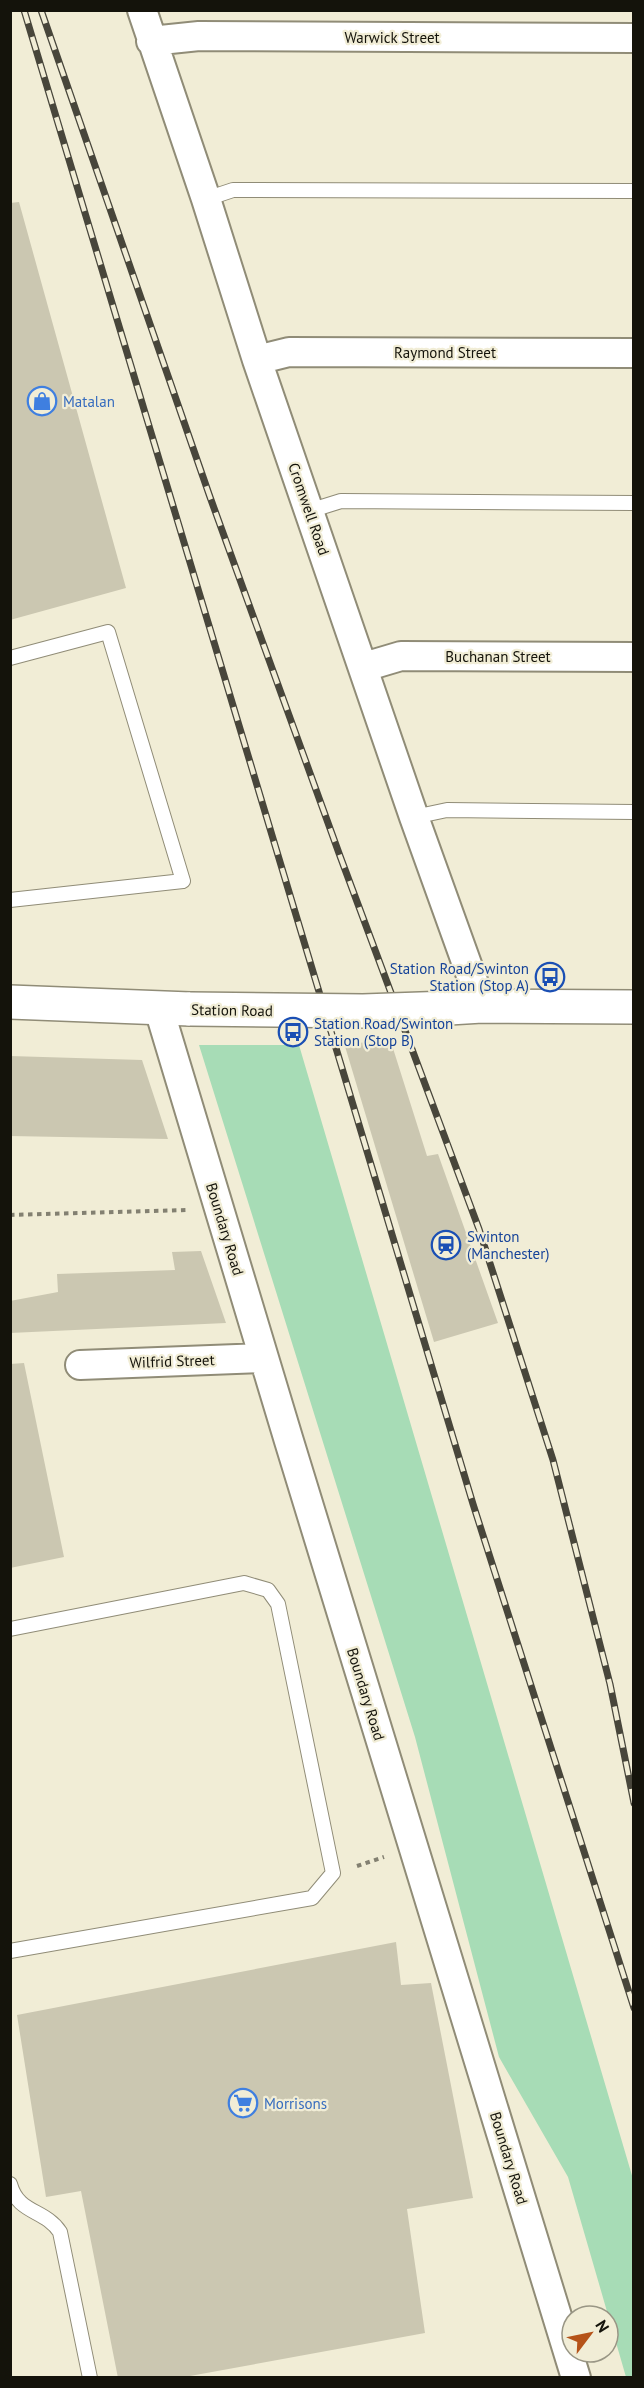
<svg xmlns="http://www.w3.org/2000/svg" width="644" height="2388" font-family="'PT Sans',sans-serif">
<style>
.green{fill:#a7dcb6}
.building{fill:#cbc7b1}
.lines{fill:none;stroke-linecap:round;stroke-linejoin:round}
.lane-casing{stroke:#908c77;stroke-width:16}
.street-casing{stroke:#908c77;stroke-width:32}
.secondary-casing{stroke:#908c77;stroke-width:36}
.path{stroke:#838071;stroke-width:4;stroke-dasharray:4.5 4.5;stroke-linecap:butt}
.lane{stroke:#fff;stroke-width:14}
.street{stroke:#fff;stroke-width:28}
.secondary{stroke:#fff;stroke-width:33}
.rail-casing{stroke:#48463b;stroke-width:7}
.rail{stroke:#f1edd6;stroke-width:4.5;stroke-dasharray:14;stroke-linecap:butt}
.secondary-bridge-casing{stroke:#908c77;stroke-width:36;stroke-linecap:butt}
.secondary-bridge{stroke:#fff;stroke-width:33}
.labels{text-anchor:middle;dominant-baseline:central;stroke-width:4.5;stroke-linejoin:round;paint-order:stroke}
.street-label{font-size:15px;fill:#14130b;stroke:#f1edd6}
.shop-label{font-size:15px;fill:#366cbe;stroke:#f1edd6;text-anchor:start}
.transit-label{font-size:15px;fill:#164399;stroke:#f1edd6;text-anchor:start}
</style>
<rect width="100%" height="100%" fill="#f1edd6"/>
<path class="green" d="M199,1045h100l334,1134v198h-7l-58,-200 -69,-120 -84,-320z"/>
<path class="building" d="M19,202l107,386 -116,32v-417z
M391,1042l36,114 11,-2 60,169 -64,19 -90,-299z
M10,1056l132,4 26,79 -158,-3z
M201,1251l25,72 -216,10v-32l48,-9 -1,-18 118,-4 -3,-18z
M24,1363l40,194 -54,11v-204z
M396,1942l5,43 30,-2 42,215 -66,11 18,124 -246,45h-61l-37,-187 -35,6 -29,-182z"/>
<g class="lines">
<g class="lane-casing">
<path id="lane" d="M206,199l27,-9 401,1
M309,511l32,-10 293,2
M10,658l98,-26 75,249 -173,19
M414,817l33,-7 187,2
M10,1629l234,-46 24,7 10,14 55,269 -21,25 -302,53
M10,2184c8,30 35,25 50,48l30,146"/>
</g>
<g class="street-casing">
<path id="street" d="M142,10l64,189 51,161 157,457 68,189
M151,41l48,-5 435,2
M257,360l32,-8 345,1
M364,667l37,-11 233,1
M159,1009l130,432 287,937
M80,1365l183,-7"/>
</g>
<g class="secondary-casing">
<path id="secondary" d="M10,1002l180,7
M449,1008l33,-2 152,1"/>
</g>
<path class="path" d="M10,1215l177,-5
M357,1866l27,-9"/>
<use href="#lane" class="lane"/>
<use href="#street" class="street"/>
<use href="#secondary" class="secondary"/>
<g class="rail-casing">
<path id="rail" d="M24,10l449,1494 161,504
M41,10l169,487 130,359 139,373 74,231 57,224 24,119"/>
</g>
<use href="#rail" class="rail"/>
<g class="secondary-bridge-casing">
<path id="secondary-bridge" d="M190,1009l173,2 86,-3"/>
</g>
<use href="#secondary-bridge" class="secondary-bridge"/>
</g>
<defs>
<g id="shop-ring" transform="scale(1.5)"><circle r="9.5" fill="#f1edd6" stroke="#3f7fe0" stroke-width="1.5"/><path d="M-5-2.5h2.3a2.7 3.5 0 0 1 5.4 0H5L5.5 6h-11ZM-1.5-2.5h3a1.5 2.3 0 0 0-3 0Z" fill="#3f7fe0"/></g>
<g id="bus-ring" transform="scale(1.5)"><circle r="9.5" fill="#f1edd6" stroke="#1a4fb4" stroke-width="1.5"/><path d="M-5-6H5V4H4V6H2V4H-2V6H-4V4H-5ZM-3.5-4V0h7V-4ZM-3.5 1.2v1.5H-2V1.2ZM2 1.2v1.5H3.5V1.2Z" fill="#1a4fb4"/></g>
<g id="station-ring" transform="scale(1.5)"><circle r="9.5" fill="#f1edd6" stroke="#1a4fb4" stroke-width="1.5"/><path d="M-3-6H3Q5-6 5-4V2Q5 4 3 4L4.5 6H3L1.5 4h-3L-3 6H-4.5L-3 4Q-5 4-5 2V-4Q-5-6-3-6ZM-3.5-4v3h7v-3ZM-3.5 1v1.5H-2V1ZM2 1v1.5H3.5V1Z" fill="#1a4fb4"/></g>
<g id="supermarket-ring" transform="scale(1.5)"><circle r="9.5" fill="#f1edd6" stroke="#3f7fe0" stroke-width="1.5"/><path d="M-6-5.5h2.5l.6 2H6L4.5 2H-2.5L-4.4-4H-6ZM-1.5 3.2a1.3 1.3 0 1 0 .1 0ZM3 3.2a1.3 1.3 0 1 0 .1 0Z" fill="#3f7fe0"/></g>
</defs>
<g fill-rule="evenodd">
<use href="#shop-ring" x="42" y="401"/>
<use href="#bus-ring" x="550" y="977"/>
<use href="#bus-ring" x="293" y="1032"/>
<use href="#station-ring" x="446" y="1245"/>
<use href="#supermarket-ring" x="243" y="2103"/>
</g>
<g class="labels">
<g class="street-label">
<text x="392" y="37">Warwick Street</text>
<text x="445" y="352">Raymond Street</text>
<text transform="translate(309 509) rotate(71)">Cromwell Road</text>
<text x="498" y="656">Buchanan Street</text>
<text transform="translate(232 1010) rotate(1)">Station Road</text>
<text transform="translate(225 1229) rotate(73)">Boundary Road</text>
<text transform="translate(172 1361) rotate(-2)">Wilfrid Street</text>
<text transform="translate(366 1694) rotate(73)">Boundary Road</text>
<text transform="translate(509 2158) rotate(73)">Boundary Road</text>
</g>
<g class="shop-label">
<text x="63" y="401">Matalan</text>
<text x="264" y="2103">Morrisons</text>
</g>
<g class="transit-label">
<text x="529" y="968" text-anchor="end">Station Road/Swinton<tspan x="529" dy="17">Station (Stop A)</tspan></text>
<text x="314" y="1023">Station Road/Swinton<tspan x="314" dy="17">Station (Stop B)</tspan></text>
<text x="467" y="1236">Swinton<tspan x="467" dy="17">(Manchester)</tspan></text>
</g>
</g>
<rect width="644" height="2388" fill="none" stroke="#14130b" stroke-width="24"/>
<g transform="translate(590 2334) rotate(58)"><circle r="28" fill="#f1edd6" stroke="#999685" stroke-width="1.5"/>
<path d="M0-4.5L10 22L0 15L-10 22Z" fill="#b55319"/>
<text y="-9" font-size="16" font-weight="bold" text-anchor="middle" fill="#14130b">N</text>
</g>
</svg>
